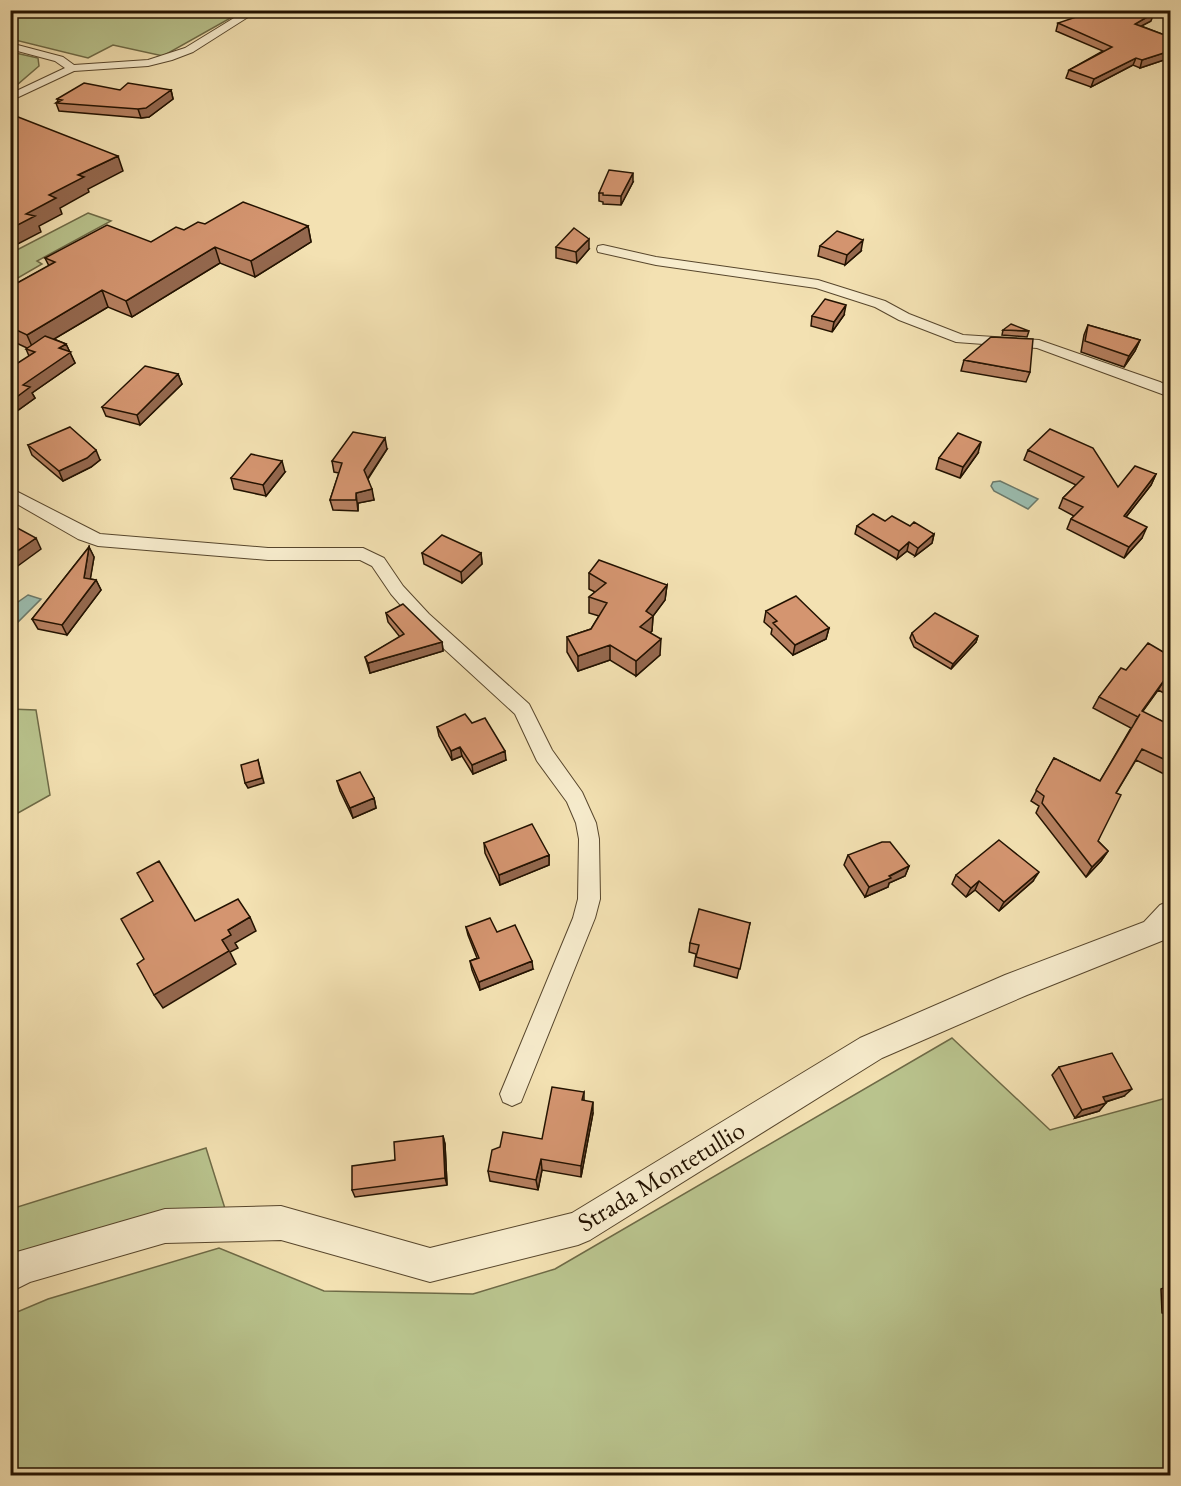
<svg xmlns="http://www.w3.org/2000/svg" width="1181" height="1486" font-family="'EB Garamond',serif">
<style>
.green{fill:#b9c38d;stroke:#6e6a46;stroke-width:1.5}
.water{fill:#9bbdb0;stroke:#6b796a;stroke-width:1.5}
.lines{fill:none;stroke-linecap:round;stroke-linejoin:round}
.minor-casing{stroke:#57462c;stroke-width:2}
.tertiary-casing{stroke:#57462c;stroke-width:2}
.minor{fill:#f7eccd;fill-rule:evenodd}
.tertiary{fill:#f7eccd;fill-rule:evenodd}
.wall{fill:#b68060;stroke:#231200;stroke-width:1.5}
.shaded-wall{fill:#94684e;stroke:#231200;stroke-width:1.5}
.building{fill:#d49570;stroke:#231200;stroke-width:1.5}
.labels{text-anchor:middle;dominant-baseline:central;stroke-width:4.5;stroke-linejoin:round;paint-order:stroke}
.near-street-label{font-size:26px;fill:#231200;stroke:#f7eccd}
</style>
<rect width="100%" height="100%" fill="#f3e1b2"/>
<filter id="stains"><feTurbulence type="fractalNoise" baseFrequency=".00333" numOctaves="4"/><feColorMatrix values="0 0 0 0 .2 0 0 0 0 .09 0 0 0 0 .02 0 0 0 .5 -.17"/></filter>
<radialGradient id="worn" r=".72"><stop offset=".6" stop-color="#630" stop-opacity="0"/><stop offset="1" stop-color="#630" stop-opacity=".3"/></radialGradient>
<path class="green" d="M11,11h232l-80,45 -50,-11 -25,13 -77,-19z
M11,52l27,6 1,8 -28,24z
M88,213l23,8 -74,40 5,3 -31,18v-29z
M10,709l26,1 14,85 -39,22z
M952,1038l98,92 120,-33v378h-1159l-1,-160 38,-16 171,-51 105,43 149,3 82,-25z
M206,1148l21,67 -216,63v-69z"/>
<path class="water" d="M1000,481l38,18 -10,10 -34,-18 -3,-5 2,-4z
M28,595l13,4 -25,25 -5,-2v-15z"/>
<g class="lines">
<g class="minor-casing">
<path id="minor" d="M247,10h12l-66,42 -21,8 -24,6 -74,5 -64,30v-7l55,-26 -10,-7 -45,-12v-6l53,14 11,8 74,-5 37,-12z
M337,10h105l-4,3 -54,3 -43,-3z
M603,245l53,12 162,23 67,21 24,13 54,21 76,5 121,42 10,5v10l-133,-49 -81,-6 -57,-22 -24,-13 -59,-19 -160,-23 -58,-13 -1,-3 1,-3z
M10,488l90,46 168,14h95l21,10 19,28 26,28 100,90 23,46 30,42 14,31 3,16 1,60 -5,19 -74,184 -9,4 -9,-4 -3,-8 73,-176 5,-19 1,-60 -3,-16 -9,-21 -30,-41 -22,-47 -98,-90 -26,-30 -19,-28 -12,-6h-92l-170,-14 -20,-7 -68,-39z"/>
</g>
<g class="tertiary-casing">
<path id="tertiary" d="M1170,901v32l-6,7 -137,55 -145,63 -292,182 -12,5 -148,37 -149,-42 -116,3 -135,39 -20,10v-38l155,-45 116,-3 149,42 142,-35 288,-175 145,-63 139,-53 16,-17z"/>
</g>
<use href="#minor" class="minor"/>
<use href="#tertiary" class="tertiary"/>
</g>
<path class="wall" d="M1151,21l-10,5 29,11v21l-30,10 -7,-3 -42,22 -25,-9 3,-8 34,-19 -47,-20 2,-8z
M120,90h51l2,9 -24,18 -8,1 -82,-7 -3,-8 2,-2 -1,-2z
M633,182l-12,23 -18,-1v-2l-4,-1v-8z
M205,224l103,2 3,16 -56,35 -35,-14 -88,54 -24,-10 -54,32 12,5 9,19 -43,30 3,5 -25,18 19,-60 -3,-7 1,-1 -17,-8v-53l39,-21 -4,-8 106,-16 33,-12z
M820,246l41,5 -16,14 -27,-9z
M556,247l33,2 -12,14 -21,-5z
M844,315l-12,17 -21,-6 1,-10z
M1088,325l52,15 -5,11 -11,16 -43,-15 3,-17z
M1003,330l26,1 -2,6 -25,-2z
M964,360l66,12 -4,10 -65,-11z
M178,374l4,10 -42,41 -34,-9 -4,-9z
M28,445l72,15 -9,7 -28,14 -31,-26z
M387,449l-19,30 6,21 -16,3v8l-25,-1 -3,-10 9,-27 -5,-1 -2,-11z
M1028,450l90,37 38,-13 -5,11 -25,32 16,21 -18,20 -57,-29 4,-10 3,-3 -15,-8 4,-10 13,-13 -52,-25z
M978,453l-18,25 -24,-9 3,-11z
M285,472l-19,24 -32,-7 -3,-11z
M885,521l25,5 24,8 -2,9 -17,13 -8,-5 -10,8 -42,-25 2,-8z
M89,547l5,10 -4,22 6,1 5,10 -34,45 -29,-6 -6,-10z
M422,553h59l1,11 -20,19 -38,-19z
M589,573l78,12 -2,15 -12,16 -1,15 -2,2 10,22 -24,21 -26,-16 -32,11 -11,-19v-15l24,-8 8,-13 -10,-3v-16l6,-5 -6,-3z
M766,611l63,17 -3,11 -33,16 -22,-21 1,-5 -8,-7z
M386,613l56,29 1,9 -73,22 -5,-16 35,-20 -12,-15z
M912,633l66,3 -2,6 -25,27 -37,-22 -4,-9z
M1170,656v40l-12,-6 -16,22 28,13v52l-34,-17 -20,33 -18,48 10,10 -7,10 -15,16 -50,-64 3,-7 -8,-5 23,-43 46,23 31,-53 -38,-20 6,-11 27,-27z
M472,723l34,37 -33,14 -11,-18 -10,4 -13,-24 -2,-9z
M337,781l37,17 2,10 -23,10 -13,-27z
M484,843l65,12v10l-49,20 -15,-32z
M848,855l61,11 -4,10 -16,7 -1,4 -23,10 -21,-32z
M956,875l77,6 -34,30 -24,-21 -9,7 -14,-13z
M750,923l-13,55 -43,-12 2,-12 -7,-2 1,-9z
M466,927l67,42 -53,21 -8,-20 -2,-9 7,-3 -9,-23z
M1059,1067l65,29 -18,6 -7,9 -24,7 -23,-43z
M584,1092v8l9,13 -12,64 -39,-7 -4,20 -48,-9 -2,-10 54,-32z
M443,1136l2,8 2,41 -92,12 -3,-7 43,-30z
M1166,1287l4,1v27l-8,-2 -1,-24z"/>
<path class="shaded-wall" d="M1154,13l-3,8 -19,10 3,-7z
M1170,51v7l-30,10 2,-8z
M1136,58l-3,7 -42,22 3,-8z
M171,90l2,9 -24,18 -8,1 -3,-9z
M118,156l5,15 -35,18 1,3 -29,16 2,6 -23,12 2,6 -31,16v-19l16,-15 23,-19 29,-20z
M633,173v9l-12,23v-9z
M308,226l3,16 -56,35 -4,-16z
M589,239v10l-12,14 -1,-11z
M863,240l-2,11 -16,14 2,-10z
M215,247l5,16 -88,54 -6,-16z
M102,290l6,17 -74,44 -7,-16z
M846,305l-2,10 -12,17 2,-10z
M1140,340l-5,11 -11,16 5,-11z
M66,344l9,19 -43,30 3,5 -25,18v-14l13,-17 36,-37z
M178,374l4,10 -42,41 -3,-10z
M385,438l2,11 -21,32 -2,-11z
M981,442l-3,11 -18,25 3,-11z
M96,450l4,10 -9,7 -28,14 -4,-10z
M282,461l3,11 -19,24 -3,-11z
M1156,474l-5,11 -32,41 5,-10z
M372,489l2,11 -16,3v8l-2,-18z
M1147,527l-5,11 -18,20 5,-11z
M934,534l-2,9 -17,13 3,-8z
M36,538l5,11 -26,19 -5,-7v-5z
M909,542l-2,9 -10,8 2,-8z
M89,547l5,10 -5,30 -5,-9z
M481,553l1,11 -20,19 -1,-11z
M96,580l5,10 -34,45 -5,-10z
M667,585l-2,15 -12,16 -1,15 -12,11v-15l6,-16z
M829,628l-3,11 -33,16 2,-10z
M978,636l-2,6 -25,27 2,-5z
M661,639l-1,16 -24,21v-15z
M442,642l1,9 -73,22 -2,-10z
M610,645v15l-32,11v-15z
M1165,679l-7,11 -23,32 7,-11z
M460,747l2,9 -10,4 -1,-9z
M505,751l1,9 -33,14 -1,-9z
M258,760l6,23 -16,5 -3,-5z
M374,798l2,10 -23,10 -3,-10z
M1108,851l-7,10 -15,16 6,-10z
M549,855v10l-49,20 -1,-10z
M909,866l-4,10 -16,7 -1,4 -23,10 4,-10z
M1039,872l-6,9 -34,30 5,-9z
M979,881l-4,9 -9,7 5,-9z
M250,917l6,14 -21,12 3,5 -8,4 6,12 -73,44 -9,-13 68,-55 6,-10z
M532,961l1,8 -53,21 -1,-8z
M1132,1089l-8,7 -29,9 8,-8z
M593,1102v11l-12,64v-11z
M1106,1103l-7,8 -24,7 7,-8z
M443,1136l2,8 2,41 -2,-7z
M541,1159l1,11 -4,20 -2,-10z"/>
<path class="building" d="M1097,10h53l4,3 -19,11 35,13v1l-5,3 5,2v8l-28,9 -6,-2 -42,21 -25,-9 43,-23 -54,-24z
M84,83l36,7 8,-7 43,7 -25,18 -8,1 -82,-6 6,-3 -5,-1z
M13,115l105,41 -40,19 6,2 -35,18 7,3 -30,16 9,2 -25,13v-113z
M609,170l24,3 -12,23 -18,-1v-2h-4z
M243,202l65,24 -57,35 -36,-14 -89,54 -24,-11 -75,45 -17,-8v-40l45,-25 -10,-4 62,-33 44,17 25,-15 8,3 14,-8 7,2z
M574,228l15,11 -13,13 -20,-5z
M837,231l26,9 -16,15 -27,-9z
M825,299l21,6 -12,17 -22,-6z
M1011,324l18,7 -26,-1z
M1088,325l52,15 -11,16 -44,-15z
M45,336l21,8 -7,4 12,4 -48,33 7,2 -20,15v-34l25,-16 -9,-3z
M991,337l42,2 -3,33 -66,-12z
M145,366l33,8 -41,41 -35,-8z
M70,427l26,23 -9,8 -28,13 -31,-26z
M1050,429l43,19 25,39 17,-21 21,8 -32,42 23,11 -18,20 -58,-28 12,-12 -20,-9 21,-21 -56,-27z
M353,432l32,6 -21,32 8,19 -16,4v7h-26l12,-37 -10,-2z
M958,433l23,9 -18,25 -24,-9z
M251,454l31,7 -19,24 -32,-7z
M873,514l12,7 7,-5 18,10 4,-4 20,12 -16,14 -9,-6 -10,9 -42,-25z
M10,524l26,14 -26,18z
M442,535l39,18 -20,19 -39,-19z
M89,547l-5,31 12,2 -34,45 -30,-6z
M599,560l68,25 -21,26 7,5 -13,11 21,12 -25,22 -26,-16 -32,11 -11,-19 24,-8 16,-26 -18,-6 17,-14 -17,-10z
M796,596l33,32 -34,17 -22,-22 4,-2 -11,-10z
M403,604l39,38 -74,21 -3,-6 39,-23 -18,-21z
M935,613l43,23 -25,28 -37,-22 -4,-9z
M1148,643l22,13v25l-5,-2 -23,32 28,14v37l-28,-13 -26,44 5,2 -23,46 10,10 -16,16 -50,-64 2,-7 -8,-6 18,-32 46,23 40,-67 -2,3 -39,-20 22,-29 5,2z
M465,714l7,9 13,-5 20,33 -33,14 -12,-18 -9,4 -14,-24z
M258,760l4,18 -17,5 -4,-18z
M360,772l14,26 -24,10 -13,-27z
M532,824l17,31 -50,20 -15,-32z
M999,840l40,32 -35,30 -25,-21 -8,7 -15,-13z
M882,842h8l19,24 -20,10 2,2 -22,9 -21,-32z
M159,861l36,60 43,-22 12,18 -22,13 3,5 -9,5 7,11 -75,44 -17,-31 7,-5 -23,-40 32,-18 -16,-28z
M699,909l51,14 -10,46 -44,-12 3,-12 -9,-2z
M490,918l7,14 18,-7 17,36 -53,21 -9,-21 9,-3 -13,-31z
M1112,1053l20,36 -29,8 3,6 -24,7 -23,-43z
M552,1087l32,5 -2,8 11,2 -12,64 -40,-7 -5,21 -48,-9 4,-21 8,-3 3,-15 39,7z
M443,1136l2,42 -93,12v-24l43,-6 -1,-18z
M1166,1287l4,1v23l-3,-1z"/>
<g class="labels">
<g class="near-street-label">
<text transform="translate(661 1176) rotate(-31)">Strada Montetullio</text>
</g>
</g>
<rect width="1181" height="1486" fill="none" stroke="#f3e1b2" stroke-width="36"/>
<rect x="12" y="12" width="1157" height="1462" fill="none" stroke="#231200" stroke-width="3"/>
<rect x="18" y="18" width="1145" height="1450" fill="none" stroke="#231200" stroke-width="1.5"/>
<rect width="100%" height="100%" filter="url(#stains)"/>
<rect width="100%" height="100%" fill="url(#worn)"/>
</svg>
